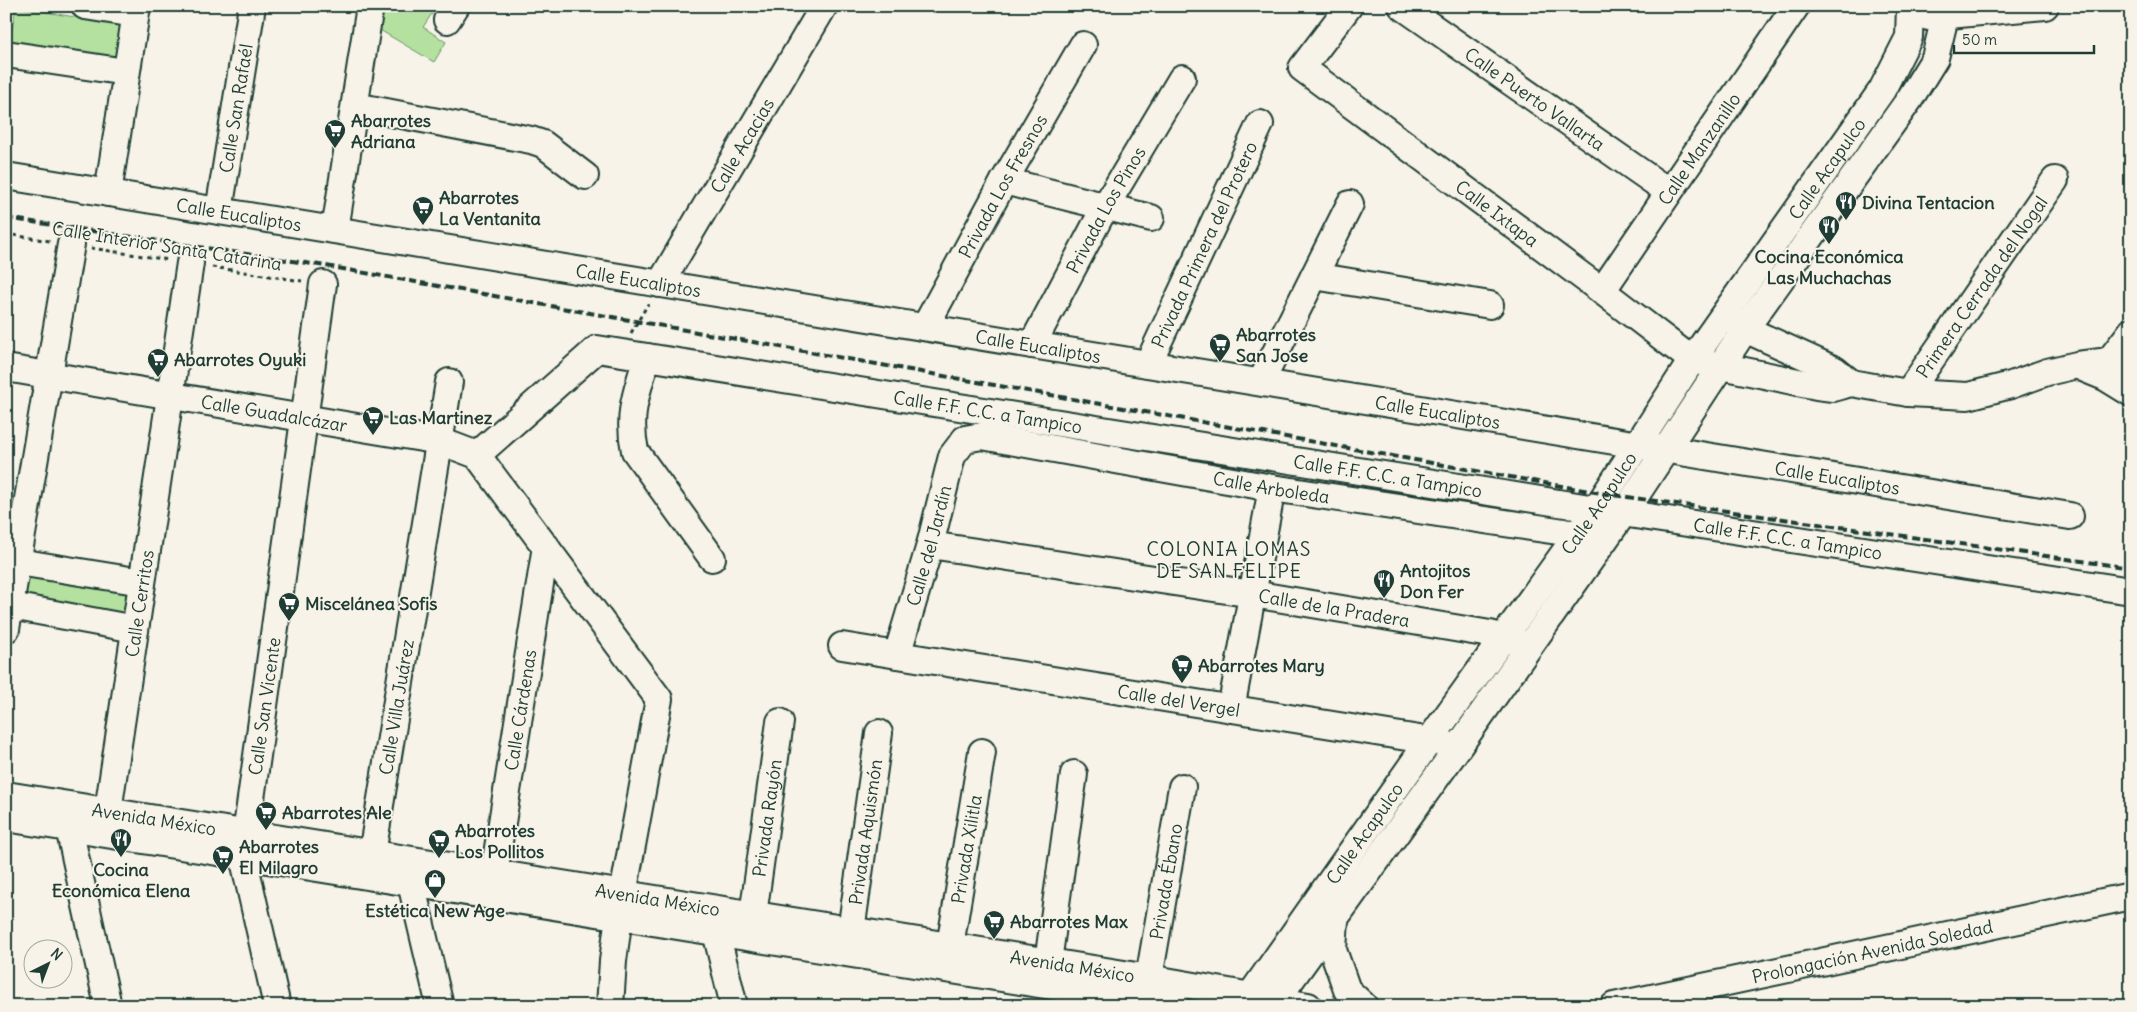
<svg xmlns="http://www.w3.org/2000/svg" width="2137" height="1012" font-family="Delius,sans-serif">
<style>
.green{fill:#b4e19f;stroke:#6a8f6a}
.lines{fill:none;stroke-linecap:round;stroke-linejoin:round}
.minor-casing{stroke:#1f3d34;stroke-width:30}
.path{stroke:#1f3d34;stroke-width:3;stroke-dasharray:4 4;stroke-linecap:butt}
.minor{stroke:#f7f3e8;stroke-width:26}
.rail{stroke:#1f3d34;stroke-width:4;stroke-dasharray:8 4;stroke-linecap:butt}
.labels{text-anchor:middle;dominant-baseline:central;stroke-width:4;stroke-linejoin:round;paint-order:stroke}
.street-label{font-size:18px;fill:#1f3d34;stroke:#f7f3e8}
.poi-label{font-size:18px;font-weight:bold;fill:#1f3d34;stroke:#f7f3e8;text-anchor:start}
.neighbourhood-label{font-size:19px;letter-spacing:1px;fill:#1f3d34;stroke:#f7f3e8}
</style>
<rect width="100%" height="100%" fill="#f7f3e8"/>
<filter id="ink" filterUnits="userSpaceOnUse"><feTurbulence type="fractalNoise" baseFrequency=".02" numOctaves="2"/><feDisplacementMap in="SourceGraphic" scale="10" xChannelSelector="R" yChannelSelector="G"/><feConvolveMatrix kernelMatrix="1 2 1 2 8 2 1 2 1" color-interpolation-filters="sRGB"/></filter>
<g filter="url(#ink)">
<path class="green" d="M382,6h55l-14,21 23,15 -12,20 -56,-33z
M16,7l106,18 -5,34 -107,-18z
M6,562l131,23 -7,39 -124,-22z"/>
<g class="lines">
<g class="minor-casing">
<g id="minor">
<path d="M85,6l50,8"/>
<path id="s1" d="M1349,6l-47,62 300,223 90,69 125,26 16,2 18,-5 57,10 60,3 43,-11 36,-13 30,-7 32,-4 22,7"/>
<path id="s2" d="M1402,6l267,186"/>
<path d="M1928,17l117,-11"/>
<path d="M447,20l9,-14"/>
<path d="M6,54l120,18"/>
<path d="M355,106l176,34 12,4 42,32"/>
<path id="s3" d="M6,176l2064,340"/>
<path d="M1004,181l147,37"/>
<path d="M108,193l29,-187"/>
<path id="s4" d="M219,211l33,-205"/>
<path d="M335,230l35,-224"/>
<path d="M1314,276l176,29"/>
<path id="s5" d="M660,284l164,-278"/>
<path id="s6" d="M1602,291l194,-285"/>
<path d="M1731,320l14,9 90,41 16,13"/>
<path id="s7" d="M925,327l79,-146 79,-136"/>
<path id="s8" d="M1032,345l73,-138 77,-129"/>
<path d="M647,357c-10,35 -20,57 -12,94l77,107"/>
<path id="s9" d="M1148,364l112,-240"/>
<path id="s10" d="M6,368l434,73 37,14 182,244 -40,217 -6,45 -3,45"/>
<path d="M2083,368l22,9 26,16"/>
<path d="M2105,376l4,-15 22,-29"/>
<path d="M1261,382l89,-178"/>
<path id="s11" d="M1908,393l147,-213"/>
<path id="s12" d="M477,455l120,-106 999,160 535,82"/>
<path id="s13" d="M930,545l323,49 237,40 27,8"/>
<path d="M6,560l136,22"/>
<path d="M6,605l129,24"/>
<path d="M6,629l65,-385"/>
<path id="s14" d="M842,646l602,97"/>
<path id="s15" d="M897,655l33,-110 22,-89 13,-17 17,-3 290,52 306,46"/>
<path d="M1231,709l41,-221"/>
<path id="s16" d="M6,795l1143,183 159,28"/>
<path id="s17" d="M108,811l82,-548"/>
<path d="M6,818l1170,188"/>
<path d="M69,828l39,178"/>
<path id="s18" d="M372,854l77,-472"/>
<path id="s19" d="M494,873l52,-327"/>
<path d="M411,883l29,123"/>
<path id="s20" d="M753,915l27,-193"/>
<path d="M1335,920l-2,30 14,40 17,16"/>
<path id="s21" d="M851,931l28,-198"/>
<path d="M716,932l18,74"/>
<path id="s22" d="M950,946l32,-194"/>
<path d="M1048,962l26,-188"/>
<path id="s23" d="M1149,978l33,-191"/>
<path id="s24" d="M277,1006l-34,-150 80,-572"/>
<path id="s25" d="M1245,1006l5,-10 179,-255 167,-232 96,-149 190,-270 27,-53 1,-31"/>
<path d="M1272,1006l187,-260 175,-248 111,-169 164,-229 26,-42 10,-41 -1,-11"/>
<path id="s26" d="M1614,1006l517,-110"/>
</g>
</g>
<path class="path" d="M6,234l44,7
M91,248l78,12
M212,267l90,14
M631,333l17,-29"/>
<use href="#minor" class="minor"/>
<path class="rail" d="M6,218l320,48 1280,228 525,74"/>
</g>
</g>
<defs>
<g id="supermarket-pin" transform="scale(1.125)"><path d="M0 17L-7.5 6A9.5 9.5 0 1 1 7.5 6Z" fill="#1f3d34" stroke="#f7f3e8"/><path d="M-6-5.5h2.5l.6 2H6L4.5 2H-2.5L-4.4-4H-6ZM-1.5 3.2a1.3 1.3 0 1 0 .1 0ZM3 3.2a1.3 1.3 0 1 0 .1 0Z" fill="#fff"/></g>
<g id="restaurant-pin" transform="scale(1.125)"><path d="M0 17L-7.5 6A9.5 9.5 0 1 1 7.5 6Z" fill="#1f3d34" stroke="#f7f3e8"/><path d="M-5-6h1v4h1v-4h1v4h1v-4h1v5L-1.5 .5V6h-2V.5L-5-1ZM5-6V6H3V1.5H1.5Q1.5-4 5-6Z" fill="#fff"/></g>
<g id="shop-pin" transform="scale(1.125)"><path d="M0 17L-7.5 6A9.5 9.5 0 1 1 7.5 6Z" fill="#1f3d34" stroke="#f7f3e8"/><path d="M-5-2.5h2.3a2.7 3.5 0 0 1 5.4 0H5L5.5 6h-11ZM-1.5-2.5h3a1.5 2.3 0 0 0-3 0Z" fill="#fff"/></g>
</defs>
<g fill-rule="evenodd">
<use href="#supermarket-pin" x="335" y="130"/>
<use href="#restaurant-pin" x="1846" y="202"/>
<use href="#supermarket-pin" x="423" y="207"/>
<use href="#restaurant-pin" x="1829" y="226"/>
<use href="#supermarket-pin" x="1220" y="344"/>
<use href="#supermarket-pin" x="158" y="359"/>
<use href="#supermarket-pin" x="373" y="417"/>
<use href="#restaurant-pin" x="1384" y="580"/>
<use href="#supermarket-pin" x="289" y="603"/>
<use href="#supermarket-pin" x="1182" y="665"/>
<use href="#supermarket-pin" x="266" y="812"/>
<use href="#restaurant-pin" x="121" y="839"/>
<use href="#supermarket-pin" x="439" y="840"/>
<use href="#supermarket-pin" x="223" y="856"/>
<use href="#shop-pin" x="435" y="880"/>
<use href="#supermarket-pin" x="994" y="921"/>
</g>
<g class="labels">
<g class="street-label">
<text stroke="none"><textPath href="#s2" startOffset="162">Calle Puerto Vallarta</textPath></text>
<text stroke="none"><textPath href="#s4" startOffset="104">Calle San Rafaél</textPath></text>
<text stroke="none"><textPath href="#s5" startOffset="161">Calle Acacias</textPath></text>
<text stroke="none"><textPath href="#s6" startOffset="172">Calle Manzanillo</textPath></text>
<text stroke="none"><textPath href="#s25" startOffset="1020">Calle Acapulco</textPath></text>
<text stroke="none"><textPath href="#s7" startOffset="161">Privada Los Fresnos</textPath></text>
<text stroke="none"><textPath href="#s8" startOffset="154">Privada Los Pinos</textPath></text>
<text stroke="none"><textPath href="#s1" startOffset="321">Calle Ixtapa</textPath></text>
<text stroke="none"><textPath href="#s3" startOffset="236">Calle Eucaliptos</textPath></text>
<text stroke="none"><textPath href="#s9" startOffset="132">Privada Primera del Protero</textPath></text>
<text transform="translate(167 246) rotate(9)">Calle Interior Santa Catarina</text>
<text stroke="none"><textPath href="#s3" startOffset="641">Calle Eucaliptos</textPath></text>
<text stroke="none"><textPath href="#s11" startOffset="129">Primera Cerrada del Nogal</textPath></text>
<text stroke="none"><textPath href="#s3" startOffset="1046">Calle Eucaliptos</textPath></text>
<text stroke="none"><textPath href="#s12" startOffset="556">Calle F.F. C.C. a Tampico</textPath></text>
<text stroke="none"><textPath href="#s3" startOffset="1451">Calle Eucaliptos</textPath></text>
<text stroke="none"><textPath href="#s10" startOffset="272">Calle Guadalcázar</textPath></text>
<text stroke="none"><textPath href="#s12" startOffset="961">Calle F.F. C.C. a Tampico</textPath></text>
<text stroke="none"><textPath href="#s3" startOffset="1856">Calle Eucaliptos</textPath></text>
<text stroke="none"><textPath href="#s15" startOffset="539">Calle Arboleda</textPath></text>
<text stroke="none"><textPath href="#s25" startOffset="615">Calle Acapulco</textPath></text>
<text stroke="none"><textPath href="#s12" startOffset="1366">Calle F.F. C.C. a Tampico</textPath></text>
<text stroke="none"><textPath href="#s15" startOffset="114">Calle del Jardín</textPath></text>
<text stroke="none"><textPath href="#s17" startOffset="210">Calle Cerritos</textPath></text>
<text stroke="none"><textPath href="#s13" startOffset="409">Calle de la Pradera</textPath></text>
<text stroke="none"><textPath href="#s14" startOffset="341">Calle del Vergel</textPath></text>
<text stroke="none"><textPath href="#s24" startOffset="305">Calle San Vicente</textPath></text>
<text stroke="none"><textPath href="#s18" startOffset="149">Calle Villa Juárez</textPath></text>
<text stroke="none"><textPath href="#s19" startOffset="165">Calle Cárdenas</textPath></text>
<text stroke="none"><textPath href="#s16" startOffset="150">Avenida México</textPath></text>
<text stroke="none"><textPath href="#s20" startOffset="98">Privada Rayón</textPath></text>
<text stroke="none"><textPath href="#s21" startOffset="100">Privada Aquismón</textPath></text>
<text stroke="none"><textPath href="#s25" startOffset="210">Calle Acapulco</textPath></text>
<text stroke="none"><textPath href="#s22" startOffset="98">Privada Xilitla</textPath></text>
<text stroke="none"><textPath href="#s23" startOffset="98">Privada Ébano</textPath></text>
<text stroke="none"><textPath href="#s16" startOffset="660">Avenida México</textPath></text>
<text stroke="none"><textPath href="#s26" startOffset="264">Prolongación Avenida Soledad</textPath></text>
<text stroke="none"><textPath href="#s16" startOffset="1080">Avenida México</textPath></text>
</g>
<g class="poi-label">
<text x="351" y="120">Abarrotes<tspan x="351" dy="21">Adriana</tspan></text>
<text x="439" y="197">Abarrotes<tspan x="439" dy="21">La Ventanita</tspan></text>
<text x="1862" y="202">Divina Tentacion</text>
<text x="1829" y="256" text-anchor="middle">Cocina Económica<tspan x="1829" dy="21">Las Muchachas</tspan></text>
<text x="1236" y="334">Abarrotes<tspan x="1236" dy="21">San Jose</tspan></text>
<text x="174" y="359">Abarrotes Oyuki</text>
<text x="389" y="417">Las Martinez</text>
<text x="1400" y="570">Antojitos<tspan x="1400" dy="21">Don Fer</tspan></text>
<text x="305" y="603">Miscelánea Sofis</text>
<text x="1198" y="665">Abarrotes Mary</text>
<text x="282" y="812">Abarrotes Ale</text>
<text x="455" y="830">Abarrotes<tspan x="455" dy="21">Los Pollitos</tspan></text>
<text x="239" y="846">Abarrotes<tspan x="239" dy="21">El Milagro</tspan></text>
<text x="121" y="869" text-anchor="middle">Cocina<tspan x="121" dy="21">Económica Elena</tspan></text>
<text x="435" y="910" text-anchor="middle">Estética New Age</text>
<text x="1010" y="921">Abarrotes Max</text>
</g>
<g class="neighbourhood-label">
<text x="1229" y="549">COLONIA LOMAS<tspan x="1229" dy="22">DE SAN FELIPE</tspan></text>
</g>
</g>
<rect width="2137" height="1012" fill="none" stroke="#f7f3e8" stroke-width="25"/>
<rect x="12" y="12" width="2112" height="987" fill="none" stroke="#1f3d34" stroke-width="2" filter="url(#ink)"/>
<g transform="translate(48 964) rotate(42)"><circle r="24" fill="#f7f3e8" stroke="#a1aaa0"/>
<path d="M0-4L9 19L0 12L-9 19Z" fill="#1f3d34"/>
<text y="-8" font-size="14" font-weight="bold" text-anchor="middle" fill="#1f3d34">N</text>
</g>
<path d="M1954 45v8h140v-8" fill="none" stroke="#1f3d34" stroke-width="2.5"/>
<text x="1962" y="45" font-size="15" fill="#1f3d34" stroke="#f7f3e8" stroke-width="4" paint-order="stroke">50 m</text>
</svg>
